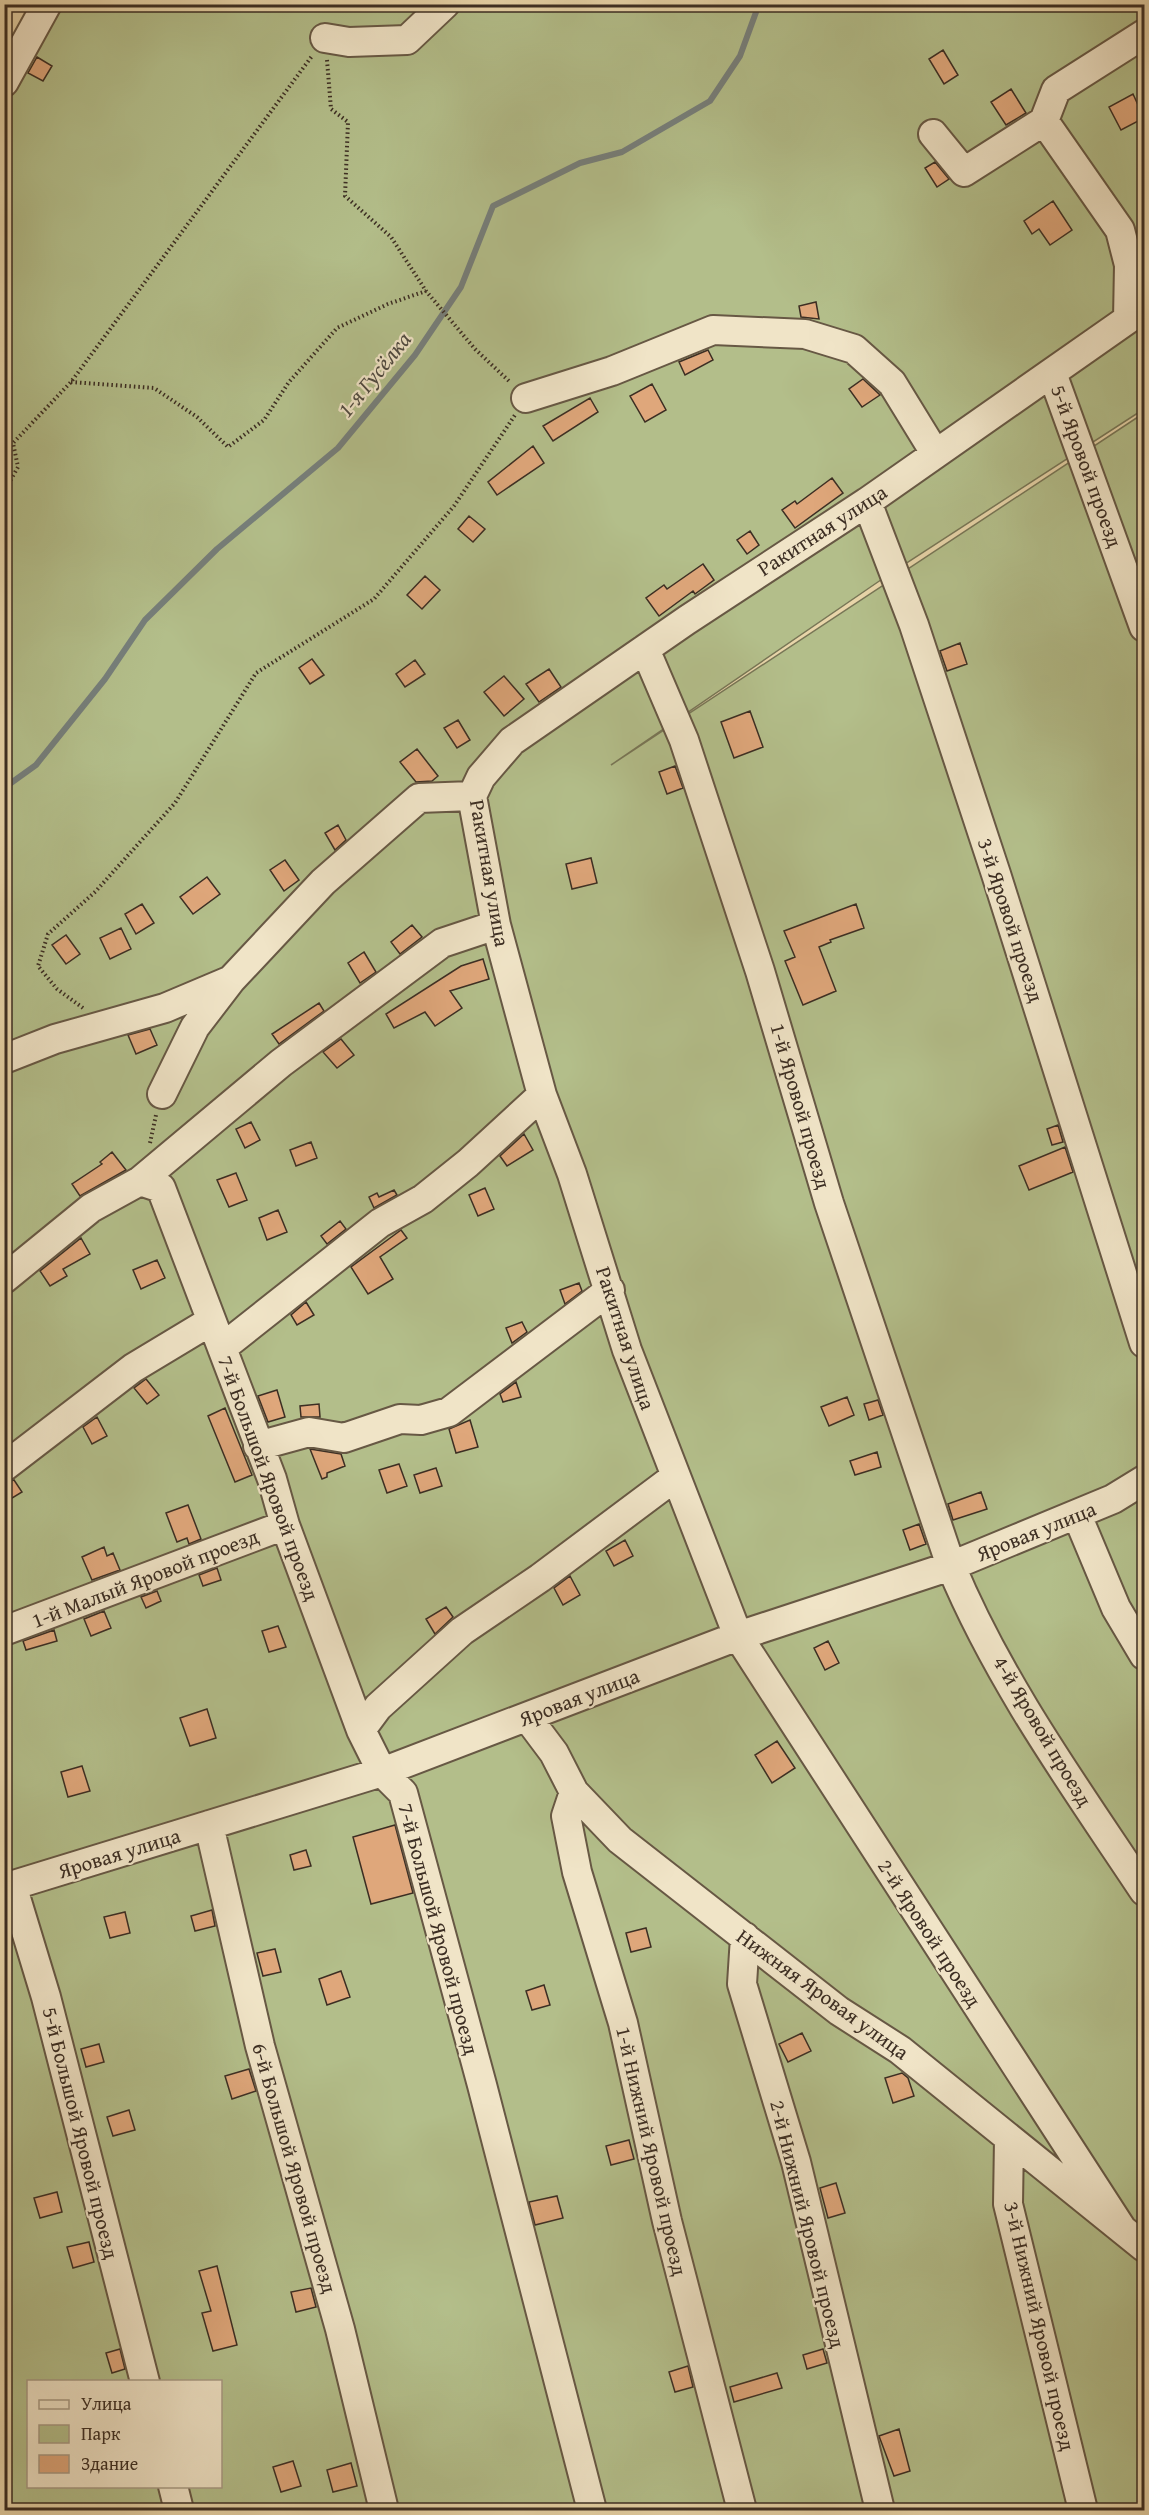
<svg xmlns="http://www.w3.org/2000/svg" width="1149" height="2515" font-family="'Gentium Book Plus',serif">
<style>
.green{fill:#b3be8a;stroke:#787656;stroke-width:1.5;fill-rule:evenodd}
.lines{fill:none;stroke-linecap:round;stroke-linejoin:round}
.stream{stroke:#767f7b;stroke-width:6}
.building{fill:#dfa77b;stroke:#3c2e23;stroke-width:1.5}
.minor-casing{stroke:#675844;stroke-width:32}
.path{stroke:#3c2e23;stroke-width:4;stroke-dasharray:1.5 3;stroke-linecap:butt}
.minor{stroke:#f0e4c7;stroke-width:28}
.labels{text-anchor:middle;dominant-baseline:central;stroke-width:4.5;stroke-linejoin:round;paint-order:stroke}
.street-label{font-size:21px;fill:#3c2e23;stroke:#f0e4c7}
.water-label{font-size:22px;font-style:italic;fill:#4f4940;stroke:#f0e4c7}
</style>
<rect width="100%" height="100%" fill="#e8d5a9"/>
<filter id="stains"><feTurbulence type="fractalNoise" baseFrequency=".00333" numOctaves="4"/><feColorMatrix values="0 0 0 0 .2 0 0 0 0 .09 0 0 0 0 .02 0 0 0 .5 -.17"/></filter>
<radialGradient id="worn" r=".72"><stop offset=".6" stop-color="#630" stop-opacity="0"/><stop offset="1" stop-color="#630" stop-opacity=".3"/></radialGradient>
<path class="green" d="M57,5h1087v404l-253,164 -280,192 533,-352v2097h-1139v-2407zM28,2382h192v104h-192z"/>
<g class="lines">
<path class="stream" d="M4,788l32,-23 69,-86 40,-59 72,-71 121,-101 77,-93 46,-68 32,-81 87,-43 42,-11 88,-51 30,-45 19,-52"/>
</g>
<path class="building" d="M943,50l15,25 -14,9 -15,-25z
M37,57l15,9 -9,15 -15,-8z
M1011,89l15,24 -20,12 -15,-23z
M1133,94l11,24 -23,12 -12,-23z
M935,162l14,17 -12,8 -12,-19z
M1053,201l19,29 -22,15 -11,-16 -7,5 -8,-13z
M816,302l3,17 -18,-2 -2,-11z
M708,350l5,10 -28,15 -6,-13z
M863,379l17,16 -18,12 -13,-18z
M652,384l14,26 -21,12 -15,-26z
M590,398l8,14 -45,29 -10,-15z
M533,446l11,17 -47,32 -9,-13z
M832,478l11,15 -48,35 -13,-18 13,-9 2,3z
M469,516l16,13 -12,13 -15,-13z
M750,531l9,14 -12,9 -10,-14z
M703,564l11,16 -19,14 -2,-3 -34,25 -13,-18 18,-13 3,4z
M425,576l15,14 -18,19 -15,-14z
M960,643l7,21 -20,7 -7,-20z
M312,659l12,16 -14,9 -11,-16z
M415,660l10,14 -20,13 -9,-13z
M549,669l12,18 -22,15 -13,-18z
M504,676l20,23 -20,17 -20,-24z
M750,711l13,36 -29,11 -13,-36z
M458,720l12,20 -13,8 -13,-20z
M417,749l21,27 -6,5 -16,1 -16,-20z
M675,766l8,22 -16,6 -8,-22z
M338,825l8,15 -11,10 -10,-17z
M591,858l6,25 -25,6 -6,-25z
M285,860l14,20 -15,11 -14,-21z
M207,877l13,17 -27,20 -13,-17z
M142,904l12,19 -18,11 -11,-20z
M856,904l8,24 -34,12 1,2 -12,5 17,44 -33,14 -18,-44 10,-4 -11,-26z
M412,925l10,12 -22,17 -9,-12z
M121,928l10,21 -21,10 -10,-21z
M66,935l14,19 -14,10 -14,-19z
M364,952l12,20 -16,11 -12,-20z
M483,959l6,20 -39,12 12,17 -27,18 -10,-14 -31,16 -8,-14 75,-48z
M319,1003l5,8 -45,33 -7,-10z
M150,1029l7,16 -21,9 -8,-19z
M341,1039l13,16 -17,13 -14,-16z
M251,1122l9,18 -15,8 -9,-19z
M1058,1125l5,17 -11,3 -5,-16z
M524,1134l9,16 -26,16 -7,-10z
M311,1142l6,16 -21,8 -6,-16z
M1065,1147l8,25 -44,18 -10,-24z
M112,1152l14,18 -46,26 -8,-12 30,-20 -2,-2z
M236,1173l11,27 -18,7 -12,-27z
M485,1188l9,21 -16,7 -9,-21z
M394,1190l3,5 -23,13 -5,-11 8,-4 2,4z
M278,1210l9,22 -20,8 -8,-22z
M340,1221l6,8 -19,15 -6,-8z
M401,1230l6,8 -27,19 13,22 -25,15 -17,-27z
M81,1238l9,16 -27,15 4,7 -17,10 -10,-15z
M157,1260l8,18 -24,11 -8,-19z
M579,1283l3,8 -17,13 -5,-14z
M306,1302l8,13 -17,10 -6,-10z
M522,1322l5,10 -15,11 -6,-15z
M146,1379l13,16 -12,9 -13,-16z
M516,1382l5,15 -18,5 -3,-8z
M277,1390l8,27 -17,5 -10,-26z
M847,1397l7,18 -25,11 -8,-19z
M878,1400l5,15 -14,5 -5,-16z
M319,1404l1,13h-19l-1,-11z
M225,1408l27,67 -17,7 -27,-66z
M97,1417l10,19 -15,8 -9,-17z
M470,1420l8,27 -22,6 -7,-24z
M310,1449l31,5 4,12 -18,7v4l-5,2z
M877,1452l4,15 -26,8 -5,-14z
M399,1464l8,22 -20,7 -8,-23z
M436,1468l6,18 -22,7 -6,-18z
M14,1480l8,12 -18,11v-20z
M981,1492l6,17 -34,11 -5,-16z
M188,1505l13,34 -12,5 -2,-6 -10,4 -11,-29z
M919,1524l7,20 -16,6 -7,-20z
M625,1540l8,16 -19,10 -8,-15z
M104,1547l3,9 6,-3 7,17 -28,10 -10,-23z
M217,1568l4,12 -18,6 -4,-11z
M570,1576l10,19 -17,10 -9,-17z
M157,1591l4,10 -15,7 -5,-11z
M446,1607l7,10 -18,17 -9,-15z
M104,1611l7,17 -20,8 -7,-17z
M278,1626l8,21 -17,5 -7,-21z
M54,1630l3,11 -31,9 -3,-9z
M828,1641l11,22 -14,7 -11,-22z
M207,1709l9,29 -26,8 -10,-28z
M777,1741l18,27 -23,15 -17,-28z
M82,1766l8,25 -22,6 -7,-25z
M395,1825l18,68 -42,11 -18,-67z
M306,1850l5,16 -17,4 -4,-15z
M212,1910l3,16 -20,5 -4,-15z
M125,1912l5,21 -20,5 -6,-21z
M646,1928l5,19 -20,5 -5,-19z
M275,1949l6,23 -18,4 -6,-23z
M341,1971l9,26 -23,8 -8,-26z
M544,1985l6,20 -18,5 -6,-19z
M802,2033l9,18 -23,11 -9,-18z
M99,2044l5,18 -18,5 -5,-18z
M249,2069l7,22 -24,8 -7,-23z
M902,2073l6,5 6,18 -21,7 -8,-25z
M129,2110l6,20 -22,6 -6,-19z
M629,2140l5,19 -23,6 -5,-19z
M836,2183l9,30 -17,5 -8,-30z
M57,2192l5,20 -22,6 -6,-20z
M557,2196l6,22 -28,7 -6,-23z
M89,2242l5,20 -21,6 -6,-21z
M217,2266l20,79 -24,6 -11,-38 9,-2 -12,-40z
M311,2288l5,19 -20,5 -5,-20z
M120,2349l5,20 -13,4 -6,-20z
M823,2349l4,14 -20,6 -4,-14z
M688,2366l5,21 -18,5 -6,-20z
M777,2373l5,15 -48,14 -4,-15z
M899,2429l11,42 -16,5 -15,-40z
M293,2461l8,25 -20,6 -8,-25z
M351,2463l6,23 -24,6 -6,-22z"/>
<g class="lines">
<g class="minor-casing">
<path id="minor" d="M325,38l24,4 58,-2 38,-36
M4,82l43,-78
M1044,121l12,-31 88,-56
M933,134l31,38 80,-51 76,109 9,35 -1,54
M1052,373l92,254
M526,398l86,-27 101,-41 92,4 49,15 38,34 43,70
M867,502l47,123 82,249 148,469
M645,649l39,91 76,231 69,232 122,363c48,116 124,221 193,325
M4,1059l51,-20 110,-31 64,-27
M162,1094l33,-67 36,-47 92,-98 96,-84 53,-2
M140,1181l21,7 111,291 13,46 76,205 21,42 21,21 79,292 110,425
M4,1279l87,-71 49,-27 141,-118 161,-120 54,-18
M222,1348l158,-125 43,-24 45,-36 74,-68
M258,1446l51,-14 35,6 56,-19 21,1 28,-8 161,-122
M4,1467l129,-99 78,-47
M1077,1515l39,93 28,47
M4,1631l281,-106
M527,1717l27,36 20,39 46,48 219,171 61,39 244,197
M361,1730l17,-23 84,-76 78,-53 135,-101
M574,1792l-8,24 11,56 46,151 44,198 75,289
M209,1825l51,221 80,283 44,181
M12,1885l34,112 99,385
M4,1888l378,-116 356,-136 213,-70 162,-67 31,-19
M745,1937l-3,47 54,178 84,348
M1009,2139l-1,65 75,306
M1122,2229l-384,-593 -111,-286 -55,-176 -30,-79 -46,-170 -24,-129 9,-19 31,-36 175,-121 180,-118 277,-194
M173,2486l6,24"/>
</g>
<path class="path" d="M327,60l4,49 17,13 -3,74 46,41 35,54 49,58 35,33
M71,382l83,6 43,29 31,30 36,-27 25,-38 48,-54 51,-24 38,-13
M4,492l14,-25 -5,-24 58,-61 241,-326
M83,1008l-26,-19 -19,-23 10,-32 48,-43 79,-88 81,-130 118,-74 80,-93 61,-91
M150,1143l6,-28"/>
<use href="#minor" class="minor"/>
</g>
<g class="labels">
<g class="street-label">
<text transform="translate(1087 466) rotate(70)">5-й Яровой проезд</text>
<text transform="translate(822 530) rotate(-33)">Ракитная улица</text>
<text transform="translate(490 873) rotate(80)">Ракитная улица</text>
<text transform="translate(1011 920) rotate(72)">3-й Яровой проезд</text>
<text transform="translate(801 1106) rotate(74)">1-й Яровой проезд</text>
<text transform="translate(626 1338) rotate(72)">Ракитная улица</text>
<text transform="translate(269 1478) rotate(70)">7-й Большой Яровой проезд</text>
<text transform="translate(1036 1531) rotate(-22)">Яровая улица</text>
<text transform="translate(145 1578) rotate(-21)">1-й Малый Яровой проезд</text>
<text transform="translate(579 1697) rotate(-21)">Яровая улица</text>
<text transform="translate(1043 1731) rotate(59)">4-й Яровой проезд</text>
<text transform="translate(119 1853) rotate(-17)">Яровая улица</text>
<text transform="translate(439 1929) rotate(75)">7-й Большой Яровой проезд</text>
<text transform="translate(930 1933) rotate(57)">2-й Яровой проезд</text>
<text transform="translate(823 1994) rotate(36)">Нижняя Яровая улица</text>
<text transform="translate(81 2133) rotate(76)">5-й Большой Яровой проезд</text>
<text transform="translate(652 2151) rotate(77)">1-й Нижний Яровой проезд</text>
<text transform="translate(295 2168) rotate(74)">6-й Большой Яровой проезд</text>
<text transform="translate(808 2224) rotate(76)">2-й Нижний Яровой проезд</text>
<text transform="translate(1040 2326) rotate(77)">3-й Нижний Яровой проезд</text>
</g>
<g class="water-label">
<text transform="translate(374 374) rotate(-51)">1-я Гусёлка</text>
</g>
</g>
<rect width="1149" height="2515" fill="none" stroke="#e8d5a9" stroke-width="24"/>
<rect x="6" y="6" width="1137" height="2503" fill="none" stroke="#3c2e23" stroke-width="3"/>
<rect x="12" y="12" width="1125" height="2491" fill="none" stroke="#3c2e23" stroke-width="1.5"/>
<rect x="27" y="2380" width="195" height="108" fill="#f0e4c7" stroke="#a89b85" stroke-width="1.5"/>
<rect x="39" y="2400" width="30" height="9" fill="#f0e4c7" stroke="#a89b85" stroke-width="1.5"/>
<text x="81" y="2410" font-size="18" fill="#3c2e23">Улица</text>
<rect x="39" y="2425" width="30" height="18" fill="#b3be8a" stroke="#a89b85" stroke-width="1.5"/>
<text x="81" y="2440" font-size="18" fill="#3c2e23">Парк</text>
<rect x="39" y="2455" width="30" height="18" fill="#dfa77b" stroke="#a89b85" stroke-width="1.5"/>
<text x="81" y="2470" font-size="18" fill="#3c2e23">Здание</text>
<rect width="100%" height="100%" filter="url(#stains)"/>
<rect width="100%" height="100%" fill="url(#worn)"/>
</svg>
